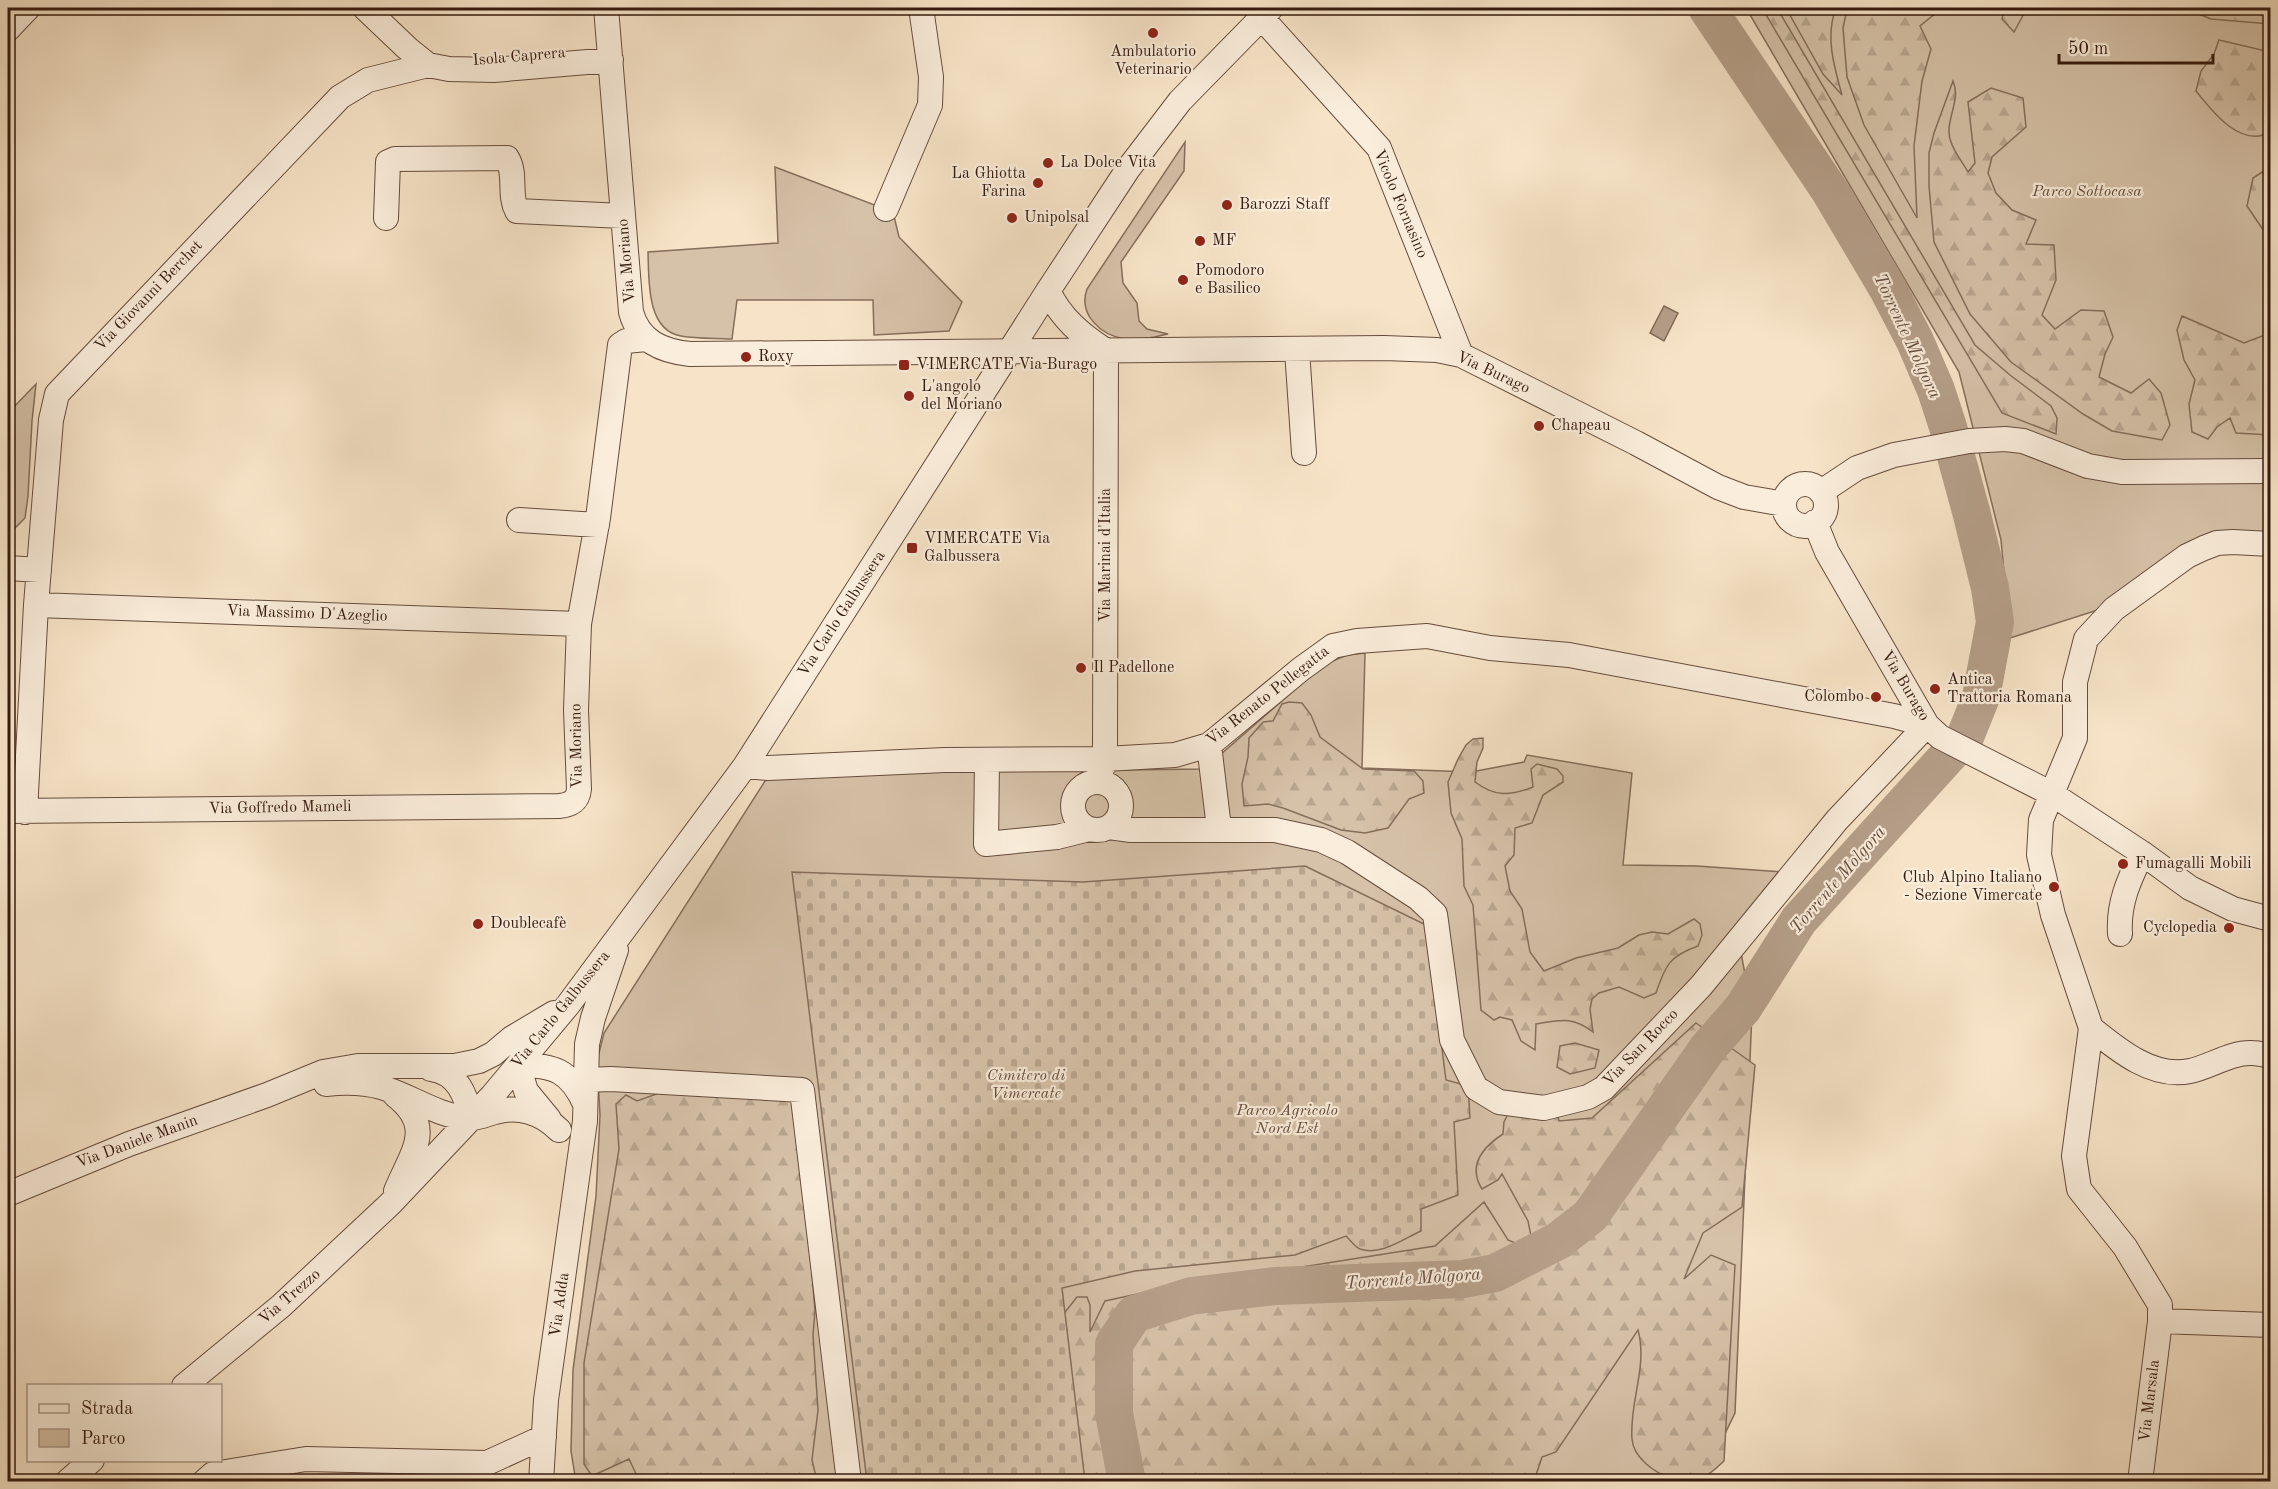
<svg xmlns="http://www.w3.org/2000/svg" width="2278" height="1489" font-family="'Old Standard TT',serif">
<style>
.green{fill:#d6c2a9;stroke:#866e5c;stroke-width:1.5}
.forest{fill:url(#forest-firs);stroke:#866e5c;stroke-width:1.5}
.cemetery{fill:url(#cemetery-stones);stroke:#866e5c;stroke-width:1.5}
.water{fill:#b59f89;stroke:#826a58;stroke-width:1.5}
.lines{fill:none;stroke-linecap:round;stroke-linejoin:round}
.river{stroke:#b59f89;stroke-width:38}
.minor-casing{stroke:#664c3d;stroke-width:26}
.minor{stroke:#faeddb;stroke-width:24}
.poi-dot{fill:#8f2418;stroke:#faeddb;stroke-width:2}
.labels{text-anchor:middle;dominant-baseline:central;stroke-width:4.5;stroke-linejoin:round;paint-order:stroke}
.poi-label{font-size:16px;fill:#351a0f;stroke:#faeddb;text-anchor:start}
.street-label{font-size:16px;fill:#351a0f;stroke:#faeddb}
.park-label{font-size:16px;font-style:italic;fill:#654c3d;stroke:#faeddb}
.water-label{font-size:18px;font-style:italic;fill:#684f40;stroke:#faeddb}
</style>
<defs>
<pattern id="forest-firs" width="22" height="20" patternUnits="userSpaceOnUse" patternTransform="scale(1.5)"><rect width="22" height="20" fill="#d6c2a9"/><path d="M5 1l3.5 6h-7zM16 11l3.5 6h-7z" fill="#b8a690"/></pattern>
<pattern id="cemetery-stones" width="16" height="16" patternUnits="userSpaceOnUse" patternTransform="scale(1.5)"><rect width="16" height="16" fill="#d6c2a9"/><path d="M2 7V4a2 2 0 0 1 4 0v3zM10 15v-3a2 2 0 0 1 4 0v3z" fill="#b8a690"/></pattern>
</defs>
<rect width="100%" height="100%" fill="#f7e4c8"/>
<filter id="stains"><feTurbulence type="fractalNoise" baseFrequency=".00333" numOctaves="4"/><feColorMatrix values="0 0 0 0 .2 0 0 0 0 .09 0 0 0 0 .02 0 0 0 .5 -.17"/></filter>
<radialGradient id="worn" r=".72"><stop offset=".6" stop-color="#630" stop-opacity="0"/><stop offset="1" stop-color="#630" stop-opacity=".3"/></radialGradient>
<path class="green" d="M1746,8h524v527l-27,-3 -139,76 -94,30 -9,-98 -42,-168z
M1185,142l-1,29 -63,91 2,21 14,20 2,18 8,8 21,5c-15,3 -28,7 -43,5 -25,-4 -47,-25 -38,-50z
M775,167l118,45 6,25 63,65 -13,29 -75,4 -1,-35h-136l-5,39c-17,-1 -35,0 -51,-3 -35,-6 -32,-57 -33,-84l130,-9z
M36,384l-4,37 -4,75 -3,22 -12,12 -5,2v-119z
M1365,653l-3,115 109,4 53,-10 3,-7 105,18 -9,92 74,1 85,6 -45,59 15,81 -17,401 -33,68 -1126,1 -5,-31 2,-81 23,-174 4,-81 -3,-54 7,-28 161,-252 15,-7 424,-5 119,-104 24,-10z"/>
<path class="forest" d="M1762,8h15l198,337 35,30 41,31 6,12 -1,16 -54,-21z
M1786,8h50c-11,28 -2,58 6,87l-19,-21z
M1850,8h107l-21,5 -16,13 11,23 -9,32 -8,65 3,72 -53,-93 -17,-48 -4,-49 3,-14z
M2004,8h23l-13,24 -12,-13z
M2183,8h87v16l-59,-5z
M2219,40l51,12v80c-29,17 -58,-21 -74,-41l5,-20 13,-17z
M1953,81c9,20 -10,41 -2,61 3,10 12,21 17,30l7,-9 -7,-61 23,-14 32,10 3,29 -34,30 -4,16 8,20 16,17 24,10 -10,24 28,1 2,35 -14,35 13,14 26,-19 23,1 9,26 -8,17 -6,23 32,16 18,-14 12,14 9,32 -8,15 -50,-9 -29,-17 -72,-52 -41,-48 -36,-72 -5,-56v-33l5,-20z
M2270,167v73l-23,-34 6,-28z
M2182,316l62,27 26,-10v102l-34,-2 -6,-15 -13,9 -9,12 -16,-7 -3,-28 6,-24 -11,-20 -7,-30z
M1289,702l13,1 9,12 9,22 43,32 51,2 9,10 1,12 -15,6 -21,29 -23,5 -24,-3 -58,-22 -15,-4 -24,2 -2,-22 6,-27 1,-19 14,-16 10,-1 9,-17z
M1483,738v10l-6,14 -2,20c20,15 35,14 58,5l-2,-18 6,-5 20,5 6,7v6l-20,13 -11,28 -17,5 -1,27 -9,11 5,25 12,18 8,43 14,19 32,-13 42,-10 21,-13 13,-3 16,2 26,-15 6,5 2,11 -4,11c-29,10 -33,20 -42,47l-12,5 -25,-11 -20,6 -7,6 -2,10 3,23c-21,-16 -32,-12 -57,-8l-1,26 -14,-9 -9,-21 -12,-3 -6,3 -13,-10 -8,-105 -9,-19 -2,-47 -11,-26 -3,-31 10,-23 8,-14 7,-6z
M1696,1023l59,42 -13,142 -39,26 -19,46 27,-24 24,10 -11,196c-19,18 -25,23 -52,17 -17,-4 -39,-21 -40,-39 -3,-37 16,-72 6,-109l-82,122 -14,5 -8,24 -461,1 -15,-161 19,-24h10l3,8v27l15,-31 51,-11 279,-44 49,-44 24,38 12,5 12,-4 -4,-20 -26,-47 -4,6 -16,9c-15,-24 1,-42 21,-55l1,-12 6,-12 47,1 2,10 33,-3z
M1575,1043l24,7 -4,18 -25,6 -13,-7 3,-21z
M662,1092l136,5 17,214 -2,24 5,75 -6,50 5,21h-185l5,-5 -8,-17 -37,17 -8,-12v-101l35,-214 -3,-45 10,-9 11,6z"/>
<path class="cemetery" d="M1305,866l121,59 20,155 22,6 2,32 -16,4 4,73 -37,14v22c-18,8 -40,25 -61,18 -5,-2 -10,-9 -14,-13l-51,19 -160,16 -73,17 23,193h-218l-75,-609 291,10z"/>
<path class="water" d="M1664,306l14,7 -14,28 -14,-8z"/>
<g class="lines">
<path class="river" d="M1127,1482l-13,-69v-69l20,-30 57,-18 85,-10 187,-7 32,-6 63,-32 32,-25 118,-168 35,-40 56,-88 166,-183 16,-40 14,-75 -5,-34 -18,-73 -24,-88 -12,-37 -21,-49 -27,-52 -58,-98 -123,-183"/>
<g class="minor-casing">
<path id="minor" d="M365,8l42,40 21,17
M606,8l25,304c8,29 30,39 59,42l694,-6 53,2 24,5 175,88 82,44 26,10 40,7
M1261,17l118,131 82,207
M8,29l20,-21
M886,209l44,-104 1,-28 -10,-69
M386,218l2,-56 7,-3 112,-1c10,16 1,36 10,53l106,5
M1048,291c14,28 32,43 58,60
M1297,350l7,103
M1784 505a21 21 0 1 1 42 0a21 21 0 1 1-42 0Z
M1821,492l36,-24 37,-13 75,-14 36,-2 18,2 65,25 34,6 148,-1
M519,520l78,5
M1815,522l12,30 100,173 13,12 112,57 90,59 48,35 43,21 37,10
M8,568l31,2
M36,605l543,19
M1209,745l10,83
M987,760l-1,84 71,-7 32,-8
M745,766l23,2 177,-8 160,-1 70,-4 34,-10 92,-76 32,-23 24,-5 70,-5 63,12 79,7 325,61 33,9
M1098,782l7,-23 1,-408
M1073 806a24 24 0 1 1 48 0a24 24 0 1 1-48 0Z
M8,811l551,-5c11,-1 19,-5 20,-17l-3,-79 3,-86 19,-106 22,-173 6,-4 20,-2
M25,812l11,-207 15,-185 6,-26 283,-297 28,-17 60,-15 21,4 45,1 117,-10
M1109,827l22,3h144l46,10 26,12 71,46 17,16 17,126 24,48 23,14 45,6 44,-11 16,-9 97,-102 136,-166 90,-95
M2120,934c-2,-31 9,-54 22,-81
M2091,1028c27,22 62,51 99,43 20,-4 41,-19 62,-18 6,0 13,2 18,3
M518,1065l8,26 23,28
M518,1065c35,0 52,5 67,39
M431,1069c27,4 35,26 40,50
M585,1080l26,-1 191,11 47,392
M326,1084c18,-2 37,-2 55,3 30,9 56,29 87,31 9,1 19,-4 27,-6 24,-7 47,1 64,18
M395,1095c41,32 17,57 1,96
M8,1194l121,-50 138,-49 56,-23 35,-6h97l24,-5 14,-7 19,-16 42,-25
M2160,1321l110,4
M184,1386l97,-80 109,-102 102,-108 76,-91 177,-239 303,-475 80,-122 52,-68 91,-93
M67,1482l25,-22
M204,1482l9,-8 93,-15 181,4 57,-26
M541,1482l5,-82 39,-279 2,-77 6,-26 23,-68
M2140,1482l20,-161v-16l-35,-58 -46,-58 -5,-33 17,-128 -38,-113 -14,-60 2,-35 34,-82v-56l11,-43 28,-30 73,-53 17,-8 13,-5 16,-1 37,2"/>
</g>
<use href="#minor" class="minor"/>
</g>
<g class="poi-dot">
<circle cx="1153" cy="33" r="6"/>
<circle cx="1048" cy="163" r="6"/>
<circle cx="1038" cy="183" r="6"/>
<circle cx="1227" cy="205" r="6"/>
<circle cx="1012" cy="218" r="6"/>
<circle cx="1200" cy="241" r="6"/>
<circle cx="1183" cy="280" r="6"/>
<circle cx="746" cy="357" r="6"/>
<rect x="898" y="359" width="12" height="12" rx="3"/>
<circle cx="909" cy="396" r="6"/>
<circle cx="1539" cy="426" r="6"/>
<rect x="906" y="542" width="12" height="12" rx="3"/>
<circle cx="1081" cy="668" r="6"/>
<circle cx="1935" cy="689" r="6"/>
<circle cx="1876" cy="697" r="6"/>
<circle cx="2123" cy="864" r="6"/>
<circle cx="2054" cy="887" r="6"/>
<circle cx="478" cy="924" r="6"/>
<circle cx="2229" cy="928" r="6"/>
</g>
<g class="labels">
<g class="poi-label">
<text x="1153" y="52" text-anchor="middle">Ambulatorio<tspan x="1153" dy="18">Veterinario</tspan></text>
<text x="1060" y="163">La Dolce Vita</text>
<text x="1026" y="174" text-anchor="end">La Ghiotta<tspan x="1026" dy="18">Farina</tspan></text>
<text x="1239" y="205">Barozzi Staff</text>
<text x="1024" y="218">Unipolsal</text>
<text x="1212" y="241">MF</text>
<text x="1195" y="271">Pomodoro<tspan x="1195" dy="18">e Basilico</tspan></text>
<text x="758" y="357">Roxy</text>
<text x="916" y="365">VIMERCATE Via Burago</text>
<text x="921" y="387">L'angolo<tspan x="921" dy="18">del Moriano</tspan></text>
<text x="1551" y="426">Chapeau</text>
<text x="924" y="539">VIMERCATE Via<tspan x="924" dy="18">Galbussera</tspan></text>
<text x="1093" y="668">Il Padellone</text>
<text x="1947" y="680">Antica<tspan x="1947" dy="18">Trattoria Romana</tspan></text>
<text x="1864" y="697" text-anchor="end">Colombo</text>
<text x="2135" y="864">Fumagalli Mobili</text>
<text x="2042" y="878" text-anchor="end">Club Alpino Italiano<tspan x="2042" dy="18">- Sezione Vimercate</tspan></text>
<text x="490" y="924">Doublecafè</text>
<text x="2217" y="928" text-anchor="end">Cyclopedia</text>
</g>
<g class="street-label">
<text transform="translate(519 57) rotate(-5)">Isola Caprera</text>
<text transform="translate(1400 204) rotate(67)">Vicolo Fornasino</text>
<text transform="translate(627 261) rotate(-95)">Via Moriano</text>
<text transform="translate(149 296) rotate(-46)">Via Giovanni Berchet</text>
<text transform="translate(1493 373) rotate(25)">Via Burago</text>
<text transform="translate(1106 555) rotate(-90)">Via Marinai d'Italia</text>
<text transform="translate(307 614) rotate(2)">Via Massimo D'Azeglio</text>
<text transform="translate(842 614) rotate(-57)">Via Carlo Galbussera</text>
<text transform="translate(1905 686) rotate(59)">Via Burago</text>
<text transform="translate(1268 696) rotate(-38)">Via Renato Pellegatta</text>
<text transform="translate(577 746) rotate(-91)">Via Moriano</text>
<text transform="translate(280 808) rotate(-1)">Via Goffredo Mameli</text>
<text transform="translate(561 1010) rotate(-51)">Via Carlo Galbussera</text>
<text transform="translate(1641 1048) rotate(-46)">Via San Rocco</text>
<text transform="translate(137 1142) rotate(-20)">Via Daniele Manin</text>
<text transform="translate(290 1297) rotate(-41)">Via Trezzo</text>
<text transform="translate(560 1305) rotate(-82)">Via Adda</text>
<text transform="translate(2150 1401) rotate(-83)">Via Marsala</text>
</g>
<g class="park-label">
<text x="2087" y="192">Parco Sottocasa</text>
<text x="1026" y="1076">Cimitero di<tspan x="1026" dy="18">Vimercate</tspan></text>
<text x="1287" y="1111">Parco Agricolo<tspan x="1287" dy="18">Nord Est</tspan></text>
</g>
<g class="water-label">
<text transform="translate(1907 336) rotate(65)">Torrente Molgora</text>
<text transform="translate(1838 880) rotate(-49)">Torrente Molgora</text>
<text transform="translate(1413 1279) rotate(-4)">Torrente Molgora</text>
</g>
</g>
<rect width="2278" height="1489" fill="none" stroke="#f7e4c8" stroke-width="30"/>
<rect x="9" y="9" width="2260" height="1471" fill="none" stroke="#351a0f" stroke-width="3"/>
<rect x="15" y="15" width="2248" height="1459" fill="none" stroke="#351a0f" stroke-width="1.5"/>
<rect x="27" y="1384" width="195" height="78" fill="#faeddb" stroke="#ab9989" stroke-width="1.5"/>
<rect x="39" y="1404" width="30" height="9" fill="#faeddb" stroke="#ab9989" stroke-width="1.5"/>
<text x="81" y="1414" font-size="18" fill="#351a0f">Strada</text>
<rect x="39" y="1429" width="30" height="18" fill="#d6c2a9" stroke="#ab9989" stroke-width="1.5"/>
<text x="81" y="1444" font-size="18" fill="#351a0f">Parco</text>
<path d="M2059 54v9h154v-9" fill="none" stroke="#351a0f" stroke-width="3"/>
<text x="2068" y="54" font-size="18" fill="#351a0f" stroke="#faeddb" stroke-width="4.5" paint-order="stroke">50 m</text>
<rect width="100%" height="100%" filter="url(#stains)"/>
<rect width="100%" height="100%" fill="url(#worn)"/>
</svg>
